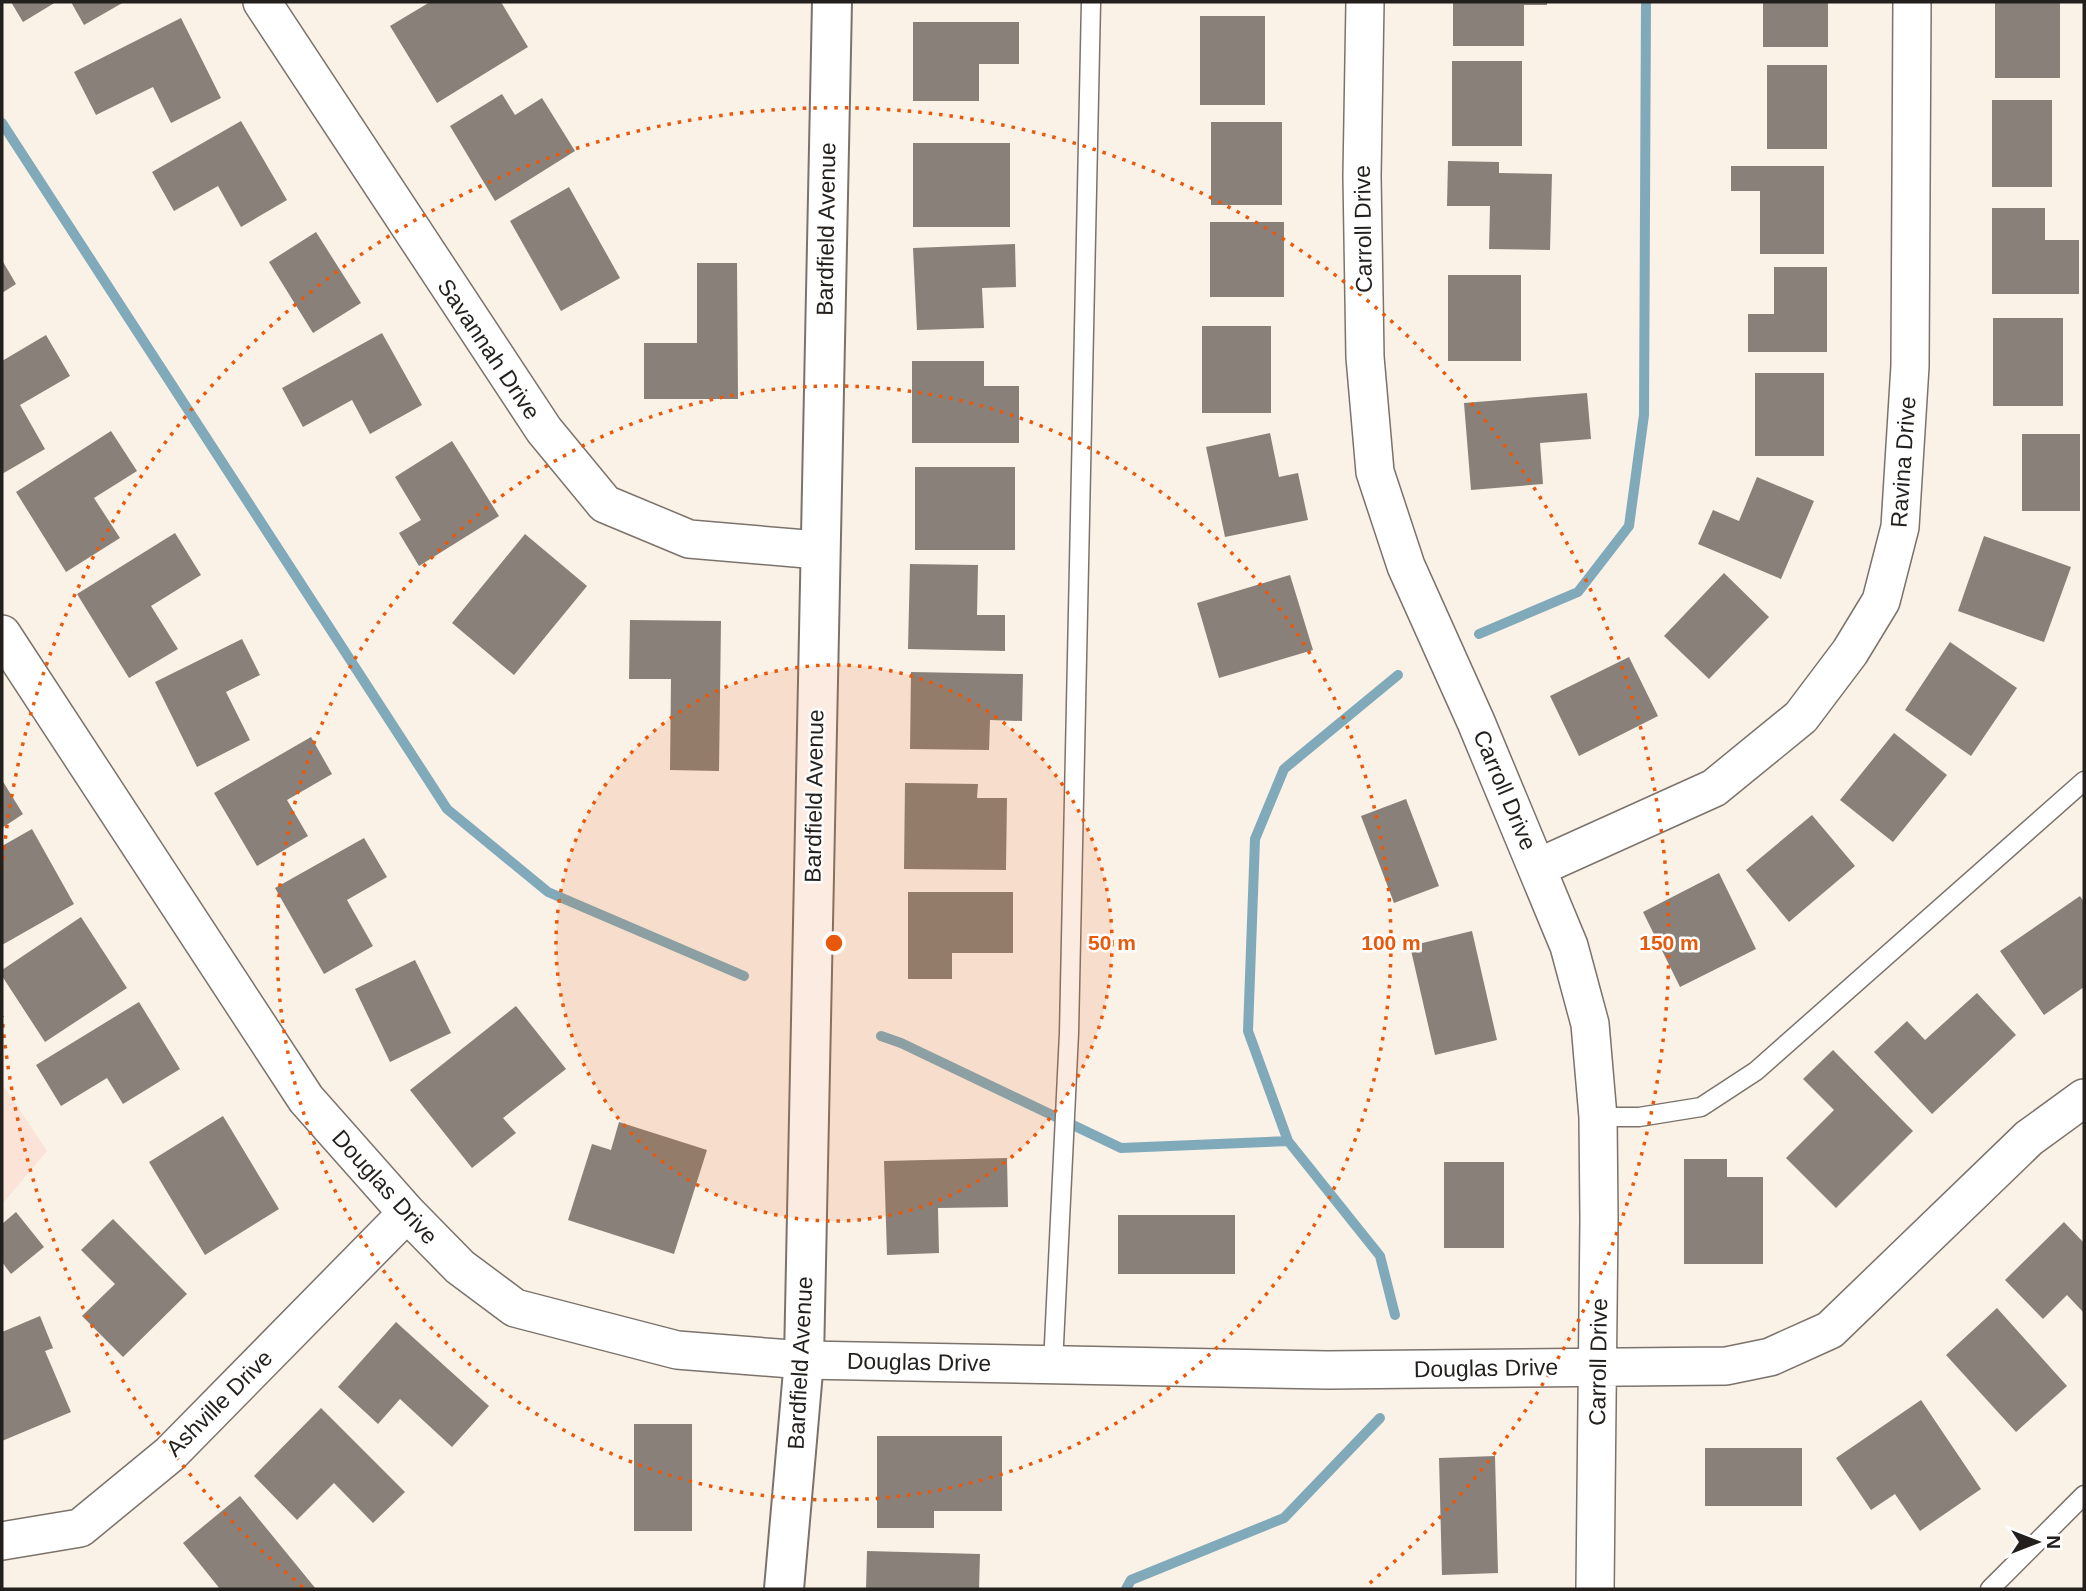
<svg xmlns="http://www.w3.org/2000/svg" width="2086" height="1591" font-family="Arial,sans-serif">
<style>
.education{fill:#fbe3d8}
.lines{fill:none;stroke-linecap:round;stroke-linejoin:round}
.stream{stroke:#80aaba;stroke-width:10}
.building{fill:#898179}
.service-casing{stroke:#7b736b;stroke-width:21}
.minor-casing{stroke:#7b736b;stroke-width:40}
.tertiary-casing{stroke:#7b736b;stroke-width:42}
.service{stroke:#fff;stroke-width:18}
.minor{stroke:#fff;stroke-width:37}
.tertiary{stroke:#fff;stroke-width:38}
.ring{fill:none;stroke:#e8590c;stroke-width:3.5;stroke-dasharray:3.5 7}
.labels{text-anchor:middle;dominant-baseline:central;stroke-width:5;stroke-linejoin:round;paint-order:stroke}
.street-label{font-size:23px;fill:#221f1c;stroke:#fff}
.centre{fill:#e8590c;stroke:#fff;stroke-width:3.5}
.ring-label{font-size:21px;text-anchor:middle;font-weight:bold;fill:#e8590c;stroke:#fff;stroke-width:5;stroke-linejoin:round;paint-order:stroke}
</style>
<rect width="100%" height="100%" fill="#faf1e7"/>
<path class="education" d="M2,1084l45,67 -45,53z"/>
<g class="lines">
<path class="stream" d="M2,123l445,686 101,83 196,84
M1479,634l99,-42 51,-66 15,-111 2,-413
M881,1036l20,7 220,105 167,-7
M1395,1315l-15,-59 -92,-115 -40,-110 7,-192 29,-70 114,-94
M1126,1589l5,-9 153,-62 96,-100"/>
</g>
<path class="building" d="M11,2h45l-33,20z
M71,2h53l-40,23z
M430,2h71l27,45 -91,56 -47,-77z
M1453,2h94v3h-23v41h-71z
M1763,2h65v45h-65z
M1995,2h65v76h-65z
M1200,16h65v89h-65z
M181,18l40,80 -50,25 -18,-36 -57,28 -22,-43z
M913,22h106v42h-40v37h-66z
M1452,61h70v85h-70z
M1767,65h60v84h-60z
M502,94l13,21 27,-17 33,53 -80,50 -45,-75z
M1992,100h60v87h-60z
M241,121l46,79 -46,27 -23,-41 -44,25 -22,-39z
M1211,122h71v83h-71z
M913,143h97v84h-97z
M1448,161l51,1v11l53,1 -2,76 -61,-1 1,-43h-43z
M1731,166h93v88h-64v-63h-29z
M569,187l51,91 -59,33 -51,-90z
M1992,208h53v32h34v54h-87z
M1210,222h74v75h-74z
M316,232l45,71 -48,30 -44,-71z
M1015,244l1,43 -34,1 2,40 -67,2 -4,-82z
M2,260l14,24 -14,9z
M697,263h40l1,136h-94v-56h53z
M1774,267h53v85h-79v-38h26z
M1448,275h73v86h-73z
M1993,318h70v88h-70z
M1202,326h69v87h-69z
M382,333l40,72 -52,29 -18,-34 -49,27 -21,-39z
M46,335l24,41 -50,29 25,44 -43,25v-113z
M912,361h72v25h35v57h-107z
M1755,373h69v83h-69z
M1587,393l4,46 -51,4 3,41 -72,6 -7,-87z
M111,431l26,40 -43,27 26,40 -54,34 -50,-80z
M1270,433l9,44 19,-4 10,47 -83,17 -19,-90z
M2022,434h58v77h-58z
M452,441l47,75 -80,50 -20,-33 22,-13 -26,-43z
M915,467h100v83h-100z
M1757,477l57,24 -33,78 -83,-35 15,-34 26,11z
M175,533l26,42 -50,31 27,43 -49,29 -52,-84z
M525,534l62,52 -73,89 -62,-52z
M1984,536l87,31 -27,75 -86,-31z
M910,564l68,1 -1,50h28v36l-97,-2z
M1724,573l45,44 -60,62 -45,-43z
M1290,575l23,75 -94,28 -22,-75z
M630,620l91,1 -2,150 -49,-1 1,-91h-42z
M242,639l18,36 -34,17 24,48 -53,27 -42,-85z
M1950,642l67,46 -46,68 -66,-46z
M1629,657l29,59 -79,40 -29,-60z
M911,672l112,2 -1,47 -32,-1 -1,30 -79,-1z
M1894,733l53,42 -54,67 -53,-42z
M311,737l21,37 -45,26 21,36 -51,30 -43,-73z
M2,780l21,34 -21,14z
M905,783l73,1 -1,14h30l-1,72 -102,-1z
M1406,799l33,87 -45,17 -33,-87z
M1812,815l43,51 -66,56 -43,-52z
M32,829l42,75 -72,41v-99z
M364,838l23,39 -40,23 26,46 -49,28 -49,-86z
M1719,873l37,76 -76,38 -37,-75z
M908,892h105v61h-61v26h-44z
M2080,896l4,6v85l-40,28 -44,-64z
M81,917l46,71 -82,54 -43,-66v-6z
M1472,931l25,109 -62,15 -25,-109z
M415,960l36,73 -61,29 -35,-73z
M1977,993l39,42 -84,79 -58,-62 33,-31 18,19z
M139,1002l41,67 -57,35 -16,-26 -46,28 -25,-41z
M516,1006l50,63 -63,49 13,15 -44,35 -62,-78z
M1833,1050l80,81 -77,77 -50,-50 48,-48 -31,-31z
M223,1116l56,93 -74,46 -56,-93z
M619,1122l88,28 -33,104 -106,-34 24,-76 19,6z
M1007,1158l1,49 -70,1 1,45 -52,2 -3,-94z
M1684,1159h43v18h36v87h-79z
M1444,1162h60v86h-60z
M16,1212l28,35 -33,27 -9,-12v-38z
M1118,1215h117v59h-117z
M113,1219l74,75 -64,63 -41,-41 33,-32 -34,-34z
M2064,1222l20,21v70l-17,-18 -24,24 -38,-39z
M1997,1308l70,78 -51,46 -70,-77z
M40,1316l13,32 -8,3 26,61 -69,29v-109z
M396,1322l93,84 -37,41 -52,-48 -22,25 -40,-37z
M1921,1400l60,89 -61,42 -25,-37 -24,16 -35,-52z
M321,1408l84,84 -32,31 -39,-40 -37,37 -43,-44z
M634,1424h58v107h-58z
M877,1436h125v75h-68v17h-57z
M1705,1448h97v58h-97z
M1495,1456l3,117 -56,2 -3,-117z
M240,1496l76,93h-96l-37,-46z
M867,1551l113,3 -1,35h-113z"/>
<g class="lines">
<g class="service-casing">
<path id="service" d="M1598,1117h41l62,-10 55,-36 328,-290
M1053,1365l16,-332 22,-1031
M1990,1589l94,-94"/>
</g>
<g class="minor-casing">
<path id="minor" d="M262,2l282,428 61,74 84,35 129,11
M1365,2l-3,174 3,181 10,115 31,94 70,156 93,224 21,78 8,93 1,102 -4,370
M2,634l304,465 101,114 53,54 55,41 162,42 127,10 524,10 398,-4 44,-9 60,-27 199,-192 55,-40
M1539,867l175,-79 87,-71 49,-65 31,-51 19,-74 10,-161 2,-364
M2,1541l78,-13 90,-74 237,-241"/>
</g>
<g class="tertiary-casing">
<path id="tertiary" d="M784,1589l20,-229 28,-1358"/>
</g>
<use href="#service" class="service"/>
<use href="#minor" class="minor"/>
<use href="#tertiary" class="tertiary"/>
</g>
<circle cx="834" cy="943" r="278" fill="#e8590c" fill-opacity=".12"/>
<g class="ring">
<circle cx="834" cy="943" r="278"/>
<circle cx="834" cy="943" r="557"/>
<path d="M303 1587A835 835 0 0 1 2 1016M2 870A835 835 0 1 1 1365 1587"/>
</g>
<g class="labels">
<g class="street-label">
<text transform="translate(826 229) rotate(-89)">Bardfield Avenue</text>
<text transform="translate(1363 229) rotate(-91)">Carroll Drive</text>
<text transform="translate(489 349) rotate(56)">Savannah Drive</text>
<text transform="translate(1903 462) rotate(-86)">Ravina Drive</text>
<text transform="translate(1505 790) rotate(67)">Carroll Drive</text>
<text transform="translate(814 796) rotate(-89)">Bardfield Avenue</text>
<text transform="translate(385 1187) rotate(48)">Douglas Drive</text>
<text transform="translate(919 1362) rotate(1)">Douglas Drive</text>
<text transform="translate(1598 1362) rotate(-89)">Carroll Drive</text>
<text transform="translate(800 1363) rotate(-87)">Bardfield Avenue</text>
<text transform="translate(1486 1368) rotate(-1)">Douglas Drive</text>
<text transform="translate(219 1403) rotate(-45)">Ashville Drive</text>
</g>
</g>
<circle cx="834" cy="943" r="10" class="centre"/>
<g class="ring-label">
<text x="1112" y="950">50 m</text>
<text x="1391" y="950">100 m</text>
<text x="1669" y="950">150 m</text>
</g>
<rect width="2086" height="1591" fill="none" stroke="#221f1c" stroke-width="7"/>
<g transform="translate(2037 1542) rotate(90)" stroke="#ffffff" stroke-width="5" paint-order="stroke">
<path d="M0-5L12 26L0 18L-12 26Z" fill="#221f1c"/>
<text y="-10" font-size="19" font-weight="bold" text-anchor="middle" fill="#221f1c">N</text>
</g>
</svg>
